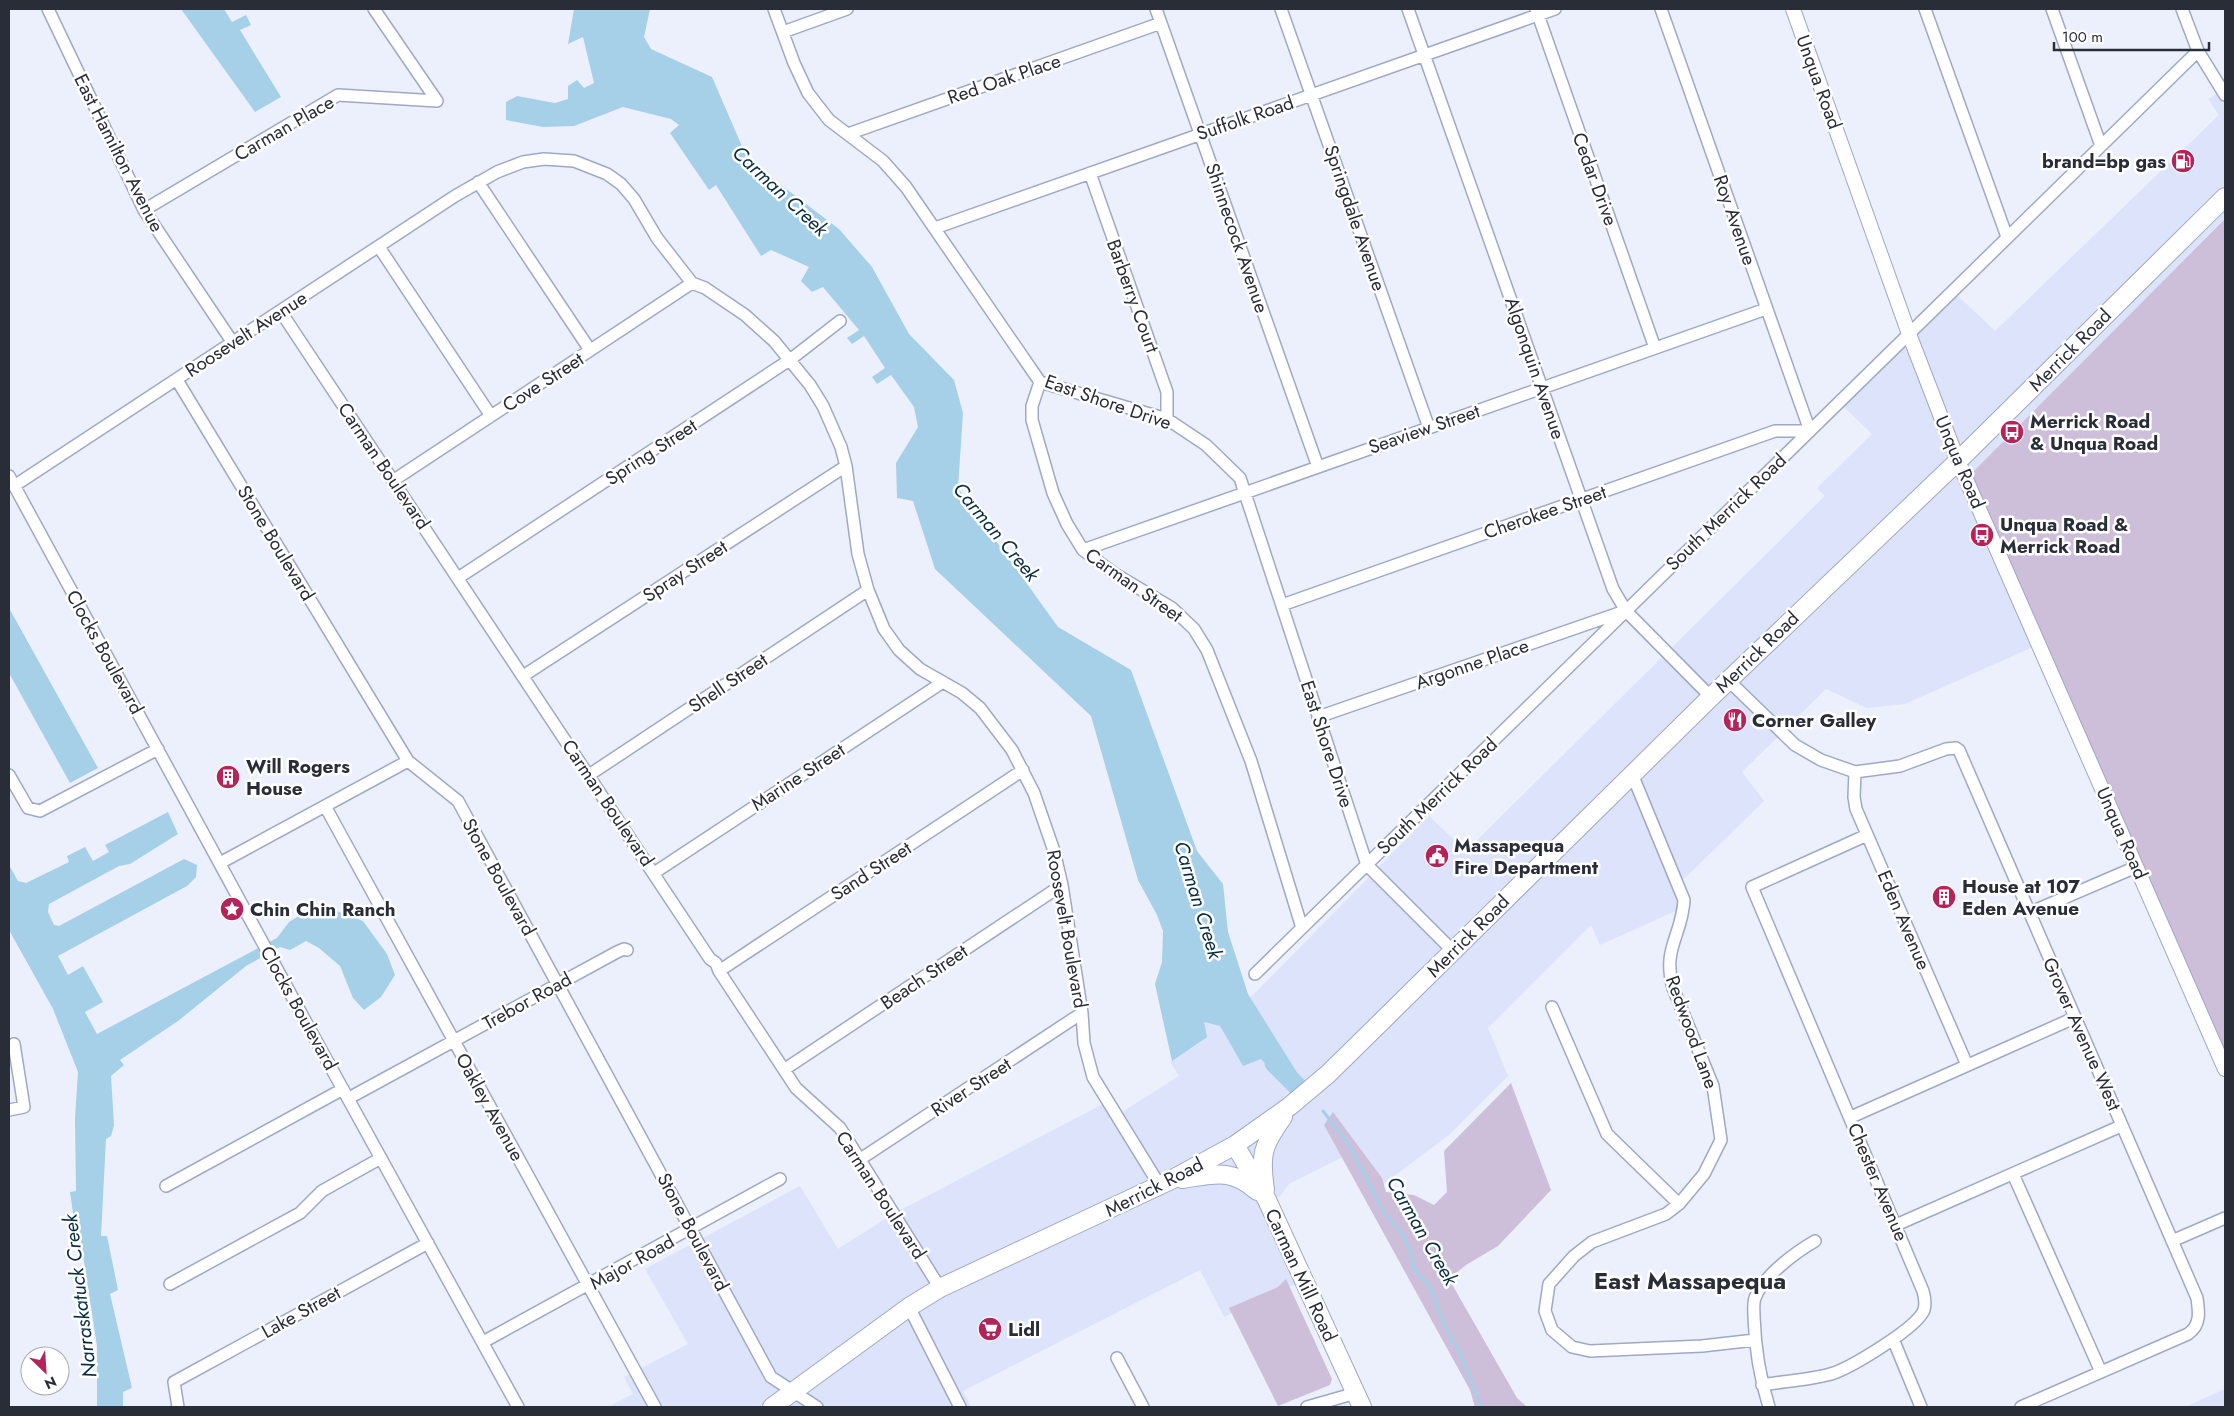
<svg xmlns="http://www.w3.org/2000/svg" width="2234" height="1416" font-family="Jost,sans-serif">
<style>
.built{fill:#dce3fa}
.green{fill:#cdbfda}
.water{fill:#a6cfe8}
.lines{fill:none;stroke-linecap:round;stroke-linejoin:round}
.stream{stroke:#a6cfe8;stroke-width:3}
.river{stroke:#a6cfe8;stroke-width:19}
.minor-casing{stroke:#9fa8c5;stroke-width:14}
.tertiary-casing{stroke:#9fa8c5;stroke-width:16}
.primary-casing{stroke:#9fa8c5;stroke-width:20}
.minor{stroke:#fff;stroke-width:11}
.tertiary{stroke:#fff;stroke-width:14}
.primary{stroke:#fff;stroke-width:18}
.labels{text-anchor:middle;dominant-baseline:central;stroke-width:5;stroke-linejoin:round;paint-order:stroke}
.street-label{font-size:19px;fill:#292d38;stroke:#fff}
.poi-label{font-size:19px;font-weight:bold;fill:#292d38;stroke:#fff;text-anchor:start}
.water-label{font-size:20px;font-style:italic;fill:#0a2e40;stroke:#fff}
.district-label{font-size:24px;font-weight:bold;fill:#292d38;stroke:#fff}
</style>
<rect width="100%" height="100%" fill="#ecf0fd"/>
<path class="built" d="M2225,89v130l-183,424 -137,61 -38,4 -41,-19 -84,83 22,29 -79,77 -15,6 10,25 -80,36 -9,-20 -103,103 20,48 -59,59 -79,59 -21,-40 -60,30 -9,12 -19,10 37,77 -74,34 -24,-47 -237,121 8,16h-363l25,-13 -9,-17 64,-33 -43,-75 155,-83 38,63 53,-34 212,-111 8,15 68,-43 -9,-14 34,-40 16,4 23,40 18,-7 24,25 13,-10 -48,-76 179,-182 37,35 359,-355 -8,-8 55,-54 -31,-30 114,-111 40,38 224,-216 -11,-16z
M2225,1389v18h-40z"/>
<path class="green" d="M2225,219v840l-256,-583z
M1511,1083l40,107 -53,56 -32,19 -17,14 68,119 10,9h-52l-5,-17 -146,-265 9,-13 49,66 4,14 28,3 20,10 13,-13 -3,-41z
M1286,1279l46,100 -2,6 -52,21 -49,-98 49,-21z"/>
<path class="water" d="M181,9h43l8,13 14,-7 5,10 -11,5 41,67 -26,15z
M574,9h76l-6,28 7,12 61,28 36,83 91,69 33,38 37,67 45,46 9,33 -5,75 100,139 73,43 66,181 26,33 5,48 20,62 50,80 -13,10 -24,-25 -18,7 -23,-40 -16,-4 3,15 -35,24 -17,-77 7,-22 1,-31 -6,-16 -19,-35 -47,-164 -156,-147 -22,-68 -16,-3 -1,-35 22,-36 -4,-20 -23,-32 -14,9 -5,-7 13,-9 -21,-32 -12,8 -5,-6 12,-8 -36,-43 -11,5 -11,-11 8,-14 -38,-17 -10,6 -45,-71 -7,5 -39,-57 9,-8 -8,-6 -48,-12 -49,19 -31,1 -37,-7v-18l11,-6 38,7 13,-4v-13l9,-6 7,8 10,-5 -11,-46 -15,7z
M9,608l89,160 -28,15 -61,-110z
M168,812l10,22 -48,30 -11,2 -70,38 -1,8 6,13 5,1 125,-67 13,6 -1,12 -9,9 -129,70 10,19 15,-9 20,36 -18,10 12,22 180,-96 12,-16 18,-11 15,-3 15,3 26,10 24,33 8,21 -14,22 -17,13 -11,-12 -13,-32 -21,-18 -13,-7 -16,9 -10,-3 -34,19 -68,55 -58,39 4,5 -13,11 3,49 -3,11 -5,3 -5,97h6l11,54 -8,4 22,94 -9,4v15h-26v-61l-16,-104 -7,-22 -4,-28 6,-1 -1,-73 3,-46 -25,-63 -44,-79v-65l9,16 8,2 43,-21 -2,-6 18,-9 8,14 16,-9 -4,-7z"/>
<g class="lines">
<path class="stream" d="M1323,1111l24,31 37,71 16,18 10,18 4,21 13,13 7,13 9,27 18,32 20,52"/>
<path class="river" d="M1274,1063l24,24"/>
<g class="minor-casing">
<path id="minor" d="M48,9l96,201 89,133
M374,9l63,92
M774,9l20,54 14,30 21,27 54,41 23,26 134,195 127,37 39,26 34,33 127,387 86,86
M1156,9l162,458
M1281,9l148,419
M1408,9l205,580 13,22 85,86
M1536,9l119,339
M1925,9l82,228
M2052,9l49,137
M2182,9l16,42 27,44
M783,32l64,-23
M848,134l313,-111
M1090,173l77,219v27
M478,182l112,168
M144,210l194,-115 99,6
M935,228l620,-219
M379,247l112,169
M281,312l429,647 6,4 3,8 77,117 44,40 100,160
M177,380l231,381 50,40 313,576 46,30
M1040,382l-8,24v14l21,73 14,31 16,26 32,24 57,34 22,21 13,21 44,111 51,167
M9,476l299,550 210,381
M394,480l298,-197
M14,486l441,-290 42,-24 26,-10 21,-3 30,2 33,13 14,10 13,15 23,39 35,45 13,5 40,27 29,26 36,44 13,21 18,41 5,19 12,88 10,36 16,39 15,21 21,19 42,24 18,15 32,42 22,43 20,58 8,34 20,128 2,30 9,34 67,109
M1083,550l683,-241
M458,578l333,-219 49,-38
M1282,605l493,-174h35l-149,-422
M523,676l323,-210
M1728,680l67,65 26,15 34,12 45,-6 46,-17 10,-1 3,2 238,548c2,14 4,27 -9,36l-167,73
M1318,717l304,-105
M1855,772l-1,25 2,12 111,256
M1632,774l52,126c-2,36 -22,48 -11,88l40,98 8,54 -17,34 -25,30 -13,10 -74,28 -18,14 -25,28 -4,27 7,19 20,17 18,4 112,-5 53,-6
M9,775l19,33 12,3 118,-62
M589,775l279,-185
M325,806l330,601
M220,863l188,-102
M654,873l289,-191
M2029,913l107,-46
M719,971l304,-201
M1255,974l943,-923
M1552,1007l55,127 72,70
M785,1069l277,-184
M349,1098l268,-146 7,-3 3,1
M9,1110l15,-3 -10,-63
M1851,1117l223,-99
M859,1160l223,-147
M2013,1174l88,198
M166,1186l177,-97
M1896,1225l225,-99
M2172,1241l53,-23
M170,1284l130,-71 22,-22 59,-33
M909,1307l51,100
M1893,1339l28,68
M483,1342l297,-163
M1117,1358l26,49
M1762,1385c23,-4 50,-5 72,-12 19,-7 83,-45 90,-63 2,-7 1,-12 -1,-19l-171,-404 115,-52
M178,1407l-4,-25 254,-139
M1307,1407l49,-14
M1769,1407c-9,-29 -14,-59 -15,-90 0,-6 -1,-14 1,-19 8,-22 41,-46 60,-57"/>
</g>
<g class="tertiary-casing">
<path id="tertiary" d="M1793,9l116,325 49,127 267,608"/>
</g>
<g class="primary-casing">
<path id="primary" d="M1235,1145l32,55 95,207
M1182,1179c32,-5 50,-11 75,12
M1265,1190c-5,-35 -3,-44 18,-73
M772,1407l137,-100 31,-19 231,-108 64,-35 55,-39 38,-32 57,-56 326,-321 247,-236 267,-264"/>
</g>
<use href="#minor" class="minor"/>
<use href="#tertiary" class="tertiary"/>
<use href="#primary" class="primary"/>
</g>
<defs>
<g id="fuel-disc" transform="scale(1.25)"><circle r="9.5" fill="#b3255a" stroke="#fff"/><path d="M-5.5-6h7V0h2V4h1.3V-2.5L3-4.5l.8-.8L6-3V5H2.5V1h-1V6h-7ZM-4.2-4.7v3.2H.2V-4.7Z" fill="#fff"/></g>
<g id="bus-disc" transform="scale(1.25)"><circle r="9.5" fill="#b3255a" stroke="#fff"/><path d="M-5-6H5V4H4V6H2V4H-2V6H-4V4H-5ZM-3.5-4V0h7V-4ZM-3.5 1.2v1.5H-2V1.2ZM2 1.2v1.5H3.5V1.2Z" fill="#fff"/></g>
<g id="restaurant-disc" transform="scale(1.25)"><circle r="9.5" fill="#b3255a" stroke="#fff"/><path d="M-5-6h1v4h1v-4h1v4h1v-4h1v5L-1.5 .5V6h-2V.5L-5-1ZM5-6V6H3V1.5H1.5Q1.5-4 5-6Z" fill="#fff"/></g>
<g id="building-disc" transform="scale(1.25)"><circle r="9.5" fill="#b3255a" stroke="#fff"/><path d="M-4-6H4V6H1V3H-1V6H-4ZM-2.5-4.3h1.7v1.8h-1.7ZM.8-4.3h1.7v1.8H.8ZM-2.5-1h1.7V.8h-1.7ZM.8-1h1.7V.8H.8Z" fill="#fff"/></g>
<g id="civic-disc" transform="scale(1.25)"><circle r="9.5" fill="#b3255a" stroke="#fff"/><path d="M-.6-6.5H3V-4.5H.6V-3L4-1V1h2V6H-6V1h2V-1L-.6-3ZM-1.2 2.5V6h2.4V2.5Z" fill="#fff"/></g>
<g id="sight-disc" transform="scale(1.25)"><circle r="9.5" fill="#b3255a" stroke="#fff"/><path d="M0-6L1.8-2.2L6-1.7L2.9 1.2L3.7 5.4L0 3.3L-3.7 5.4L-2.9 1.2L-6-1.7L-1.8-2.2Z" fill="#fff"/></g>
<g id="supermarket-disc" transform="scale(1.25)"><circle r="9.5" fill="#b3255a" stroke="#fff"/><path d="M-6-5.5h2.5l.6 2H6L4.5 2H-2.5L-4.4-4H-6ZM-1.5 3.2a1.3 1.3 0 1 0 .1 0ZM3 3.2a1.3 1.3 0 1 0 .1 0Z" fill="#fff"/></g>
</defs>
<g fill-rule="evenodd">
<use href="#fuel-disc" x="2183" y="161"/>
<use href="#bus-disc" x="2012" y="432"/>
<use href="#bus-disc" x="1982" y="535"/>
<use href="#restaurant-disc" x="1735" y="720"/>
<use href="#building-disc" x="228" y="777"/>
<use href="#civic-disc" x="1437" y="856"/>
<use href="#building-disc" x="1944" y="897"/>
<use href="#sight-disc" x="232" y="909"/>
<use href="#supermarket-disc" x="990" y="1329"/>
</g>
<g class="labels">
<g class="street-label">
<text transform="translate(1004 79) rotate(-19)">Red Oak Place</text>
<text transform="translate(1819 82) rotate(70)">Unqua Road</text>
<text transform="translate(1245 118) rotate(-19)">Suffolk Road</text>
<text transform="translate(284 128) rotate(-30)">Carman Place</text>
<text transform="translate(119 153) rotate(63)">East Hamilton Avenue</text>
<text transform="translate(1595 179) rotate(70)">Cedar Drive</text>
<text transform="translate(1355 218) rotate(71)">Springdale Avenue</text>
<text transform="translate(1735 220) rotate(71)">Roy Avenue</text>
<text transform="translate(1237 238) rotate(71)">Shinnecock Avenue</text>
<text transform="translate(1133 296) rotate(70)">Barberry Court</text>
<text transform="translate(246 334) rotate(-33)">Roosevelt Avenue</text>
<text transform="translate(2070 350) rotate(-45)">Merrick Road</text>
<text transform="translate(1535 368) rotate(71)">Algonquin Avenue</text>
<text transform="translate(543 382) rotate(-33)">Cove Street</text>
<text transform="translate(1108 402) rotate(19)">East Shore Drive</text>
<text transform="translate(1424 429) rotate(-19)">Seaview Street</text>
<text transform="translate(651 452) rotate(-33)">Spring Street</text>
<text transform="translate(1960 462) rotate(67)">Unqua Road</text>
<text transform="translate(384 466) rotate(56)">Carman Boulevard</text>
<text transform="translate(1545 512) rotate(-19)">Cherokee Street</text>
<text transform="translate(1726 512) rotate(-44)">South Merrick Road</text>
<text transform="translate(276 543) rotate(59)">Stone Boulevard</text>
<text transform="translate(685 571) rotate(-33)">Spray Street</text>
<text transform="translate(1134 585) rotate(35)">Carman Street</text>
<text transform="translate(105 652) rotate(61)">Clocks Boulevard</text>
<text transform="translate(1757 652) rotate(-44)">Merrick Road</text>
<text transform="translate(1472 664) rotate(-19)">Argonne Place</text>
<text transform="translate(728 683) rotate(-34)">Shell Street</text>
<text transform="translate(1327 744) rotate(72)">East Shore Drive</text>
<text transform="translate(798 777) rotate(-33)">Marine Street</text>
<text transform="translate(1437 796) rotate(-44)">South Merrick Road</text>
<text transform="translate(608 803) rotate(56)">Carman Boulevard</text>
<text transform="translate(2122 833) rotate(66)">Unqua Road</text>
<text transform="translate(871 871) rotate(-33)">Sand Street</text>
<text transform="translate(499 877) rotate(61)">Stone Boulevard</text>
<text transform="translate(1904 920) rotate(67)">Eden Avenue</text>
<text transform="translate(1067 929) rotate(80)">Roosevelt Boulevard</text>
<text transform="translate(1468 936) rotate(-45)">Merrick Road</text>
<text transform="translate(924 977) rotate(-34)">Beach Street</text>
<text transform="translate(527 1001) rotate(-29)">Trebor Road</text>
<text transform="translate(299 1008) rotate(61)">Clocks Boulevard</text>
<text transform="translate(1692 1032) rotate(70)">Redwood Lane</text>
<text transform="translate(2082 1034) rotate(66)">Grover Avenue West</text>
<text transform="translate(971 1087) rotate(-33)">River Street</text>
<text transform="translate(490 1107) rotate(61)">Oakley Avenue</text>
<text transform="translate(1878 1182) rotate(67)">Chester Avenue</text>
<text transform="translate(1154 1187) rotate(-27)">Merrick Road</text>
<text transform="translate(881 1195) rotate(57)">Carman Boulevard</text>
<text transform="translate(693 1232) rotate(62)">Stone Boulevard</text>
<text transform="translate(632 1262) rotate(-29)">Major Road</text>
<text transform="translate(1301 1275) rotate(65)">Carman Mill Road</text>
<text transform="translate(301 1312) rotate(-29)">Lake Street</text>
</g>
<g class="poi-label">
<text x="2166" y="161" text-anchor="end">brand=bp gas</text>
<text x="2030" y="421">Merrick Road<tspan x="2030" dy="22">&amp; Unqua Road</tspan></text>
<text x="2000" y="524">Unqua Road &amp;<tspan x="2000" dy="22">Merrick Road</tspan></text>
<text x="1752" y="720">Corner Galley</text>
<text x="246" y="766">Will Rogers<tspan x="246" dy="22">House</tspan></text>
<text x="1454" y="845">Massapequa<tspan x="1454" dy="22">Fire Department</tspan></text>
<text x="1962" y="886">House at 107<tspan x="1962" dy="22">Eden Avenue</tspan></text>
<text x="250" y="909">Chin Chin Ranch</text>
<text x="1008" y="1329">Lidl</text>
</g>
<g class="water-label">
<text transform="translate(780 191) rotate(43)">Carman Creek</text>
<text transform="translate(996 532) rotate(50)">Carman Creek</text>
<text transform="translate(1198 900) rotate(73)">Carman Creek</text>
<text transform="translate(1422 1231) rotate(60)">Carman Creek</text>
<text transform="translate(80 1296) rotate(-97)">Narraskatuck Creek</text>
</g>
<g class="district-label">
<text x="1690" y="1280">East Massapequa</text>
</g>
</g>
<rect width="2234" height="1416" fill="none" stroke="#292d38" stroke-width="20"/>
<g transform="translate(45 1371) rotate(155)"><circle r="24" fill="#ffffff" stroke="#a9abaf"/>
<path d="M0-4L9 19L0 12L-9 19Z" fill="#b3255a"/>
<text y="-8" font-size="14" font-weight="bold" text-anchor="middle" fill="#292d38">N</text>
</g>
<path d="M2054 42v8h155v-8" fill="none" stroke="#292d38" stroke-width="2.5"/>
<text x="2062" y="42" font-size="15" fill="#292d38" stroke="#ffffff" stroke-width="4" paint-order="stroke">100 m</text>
</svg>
